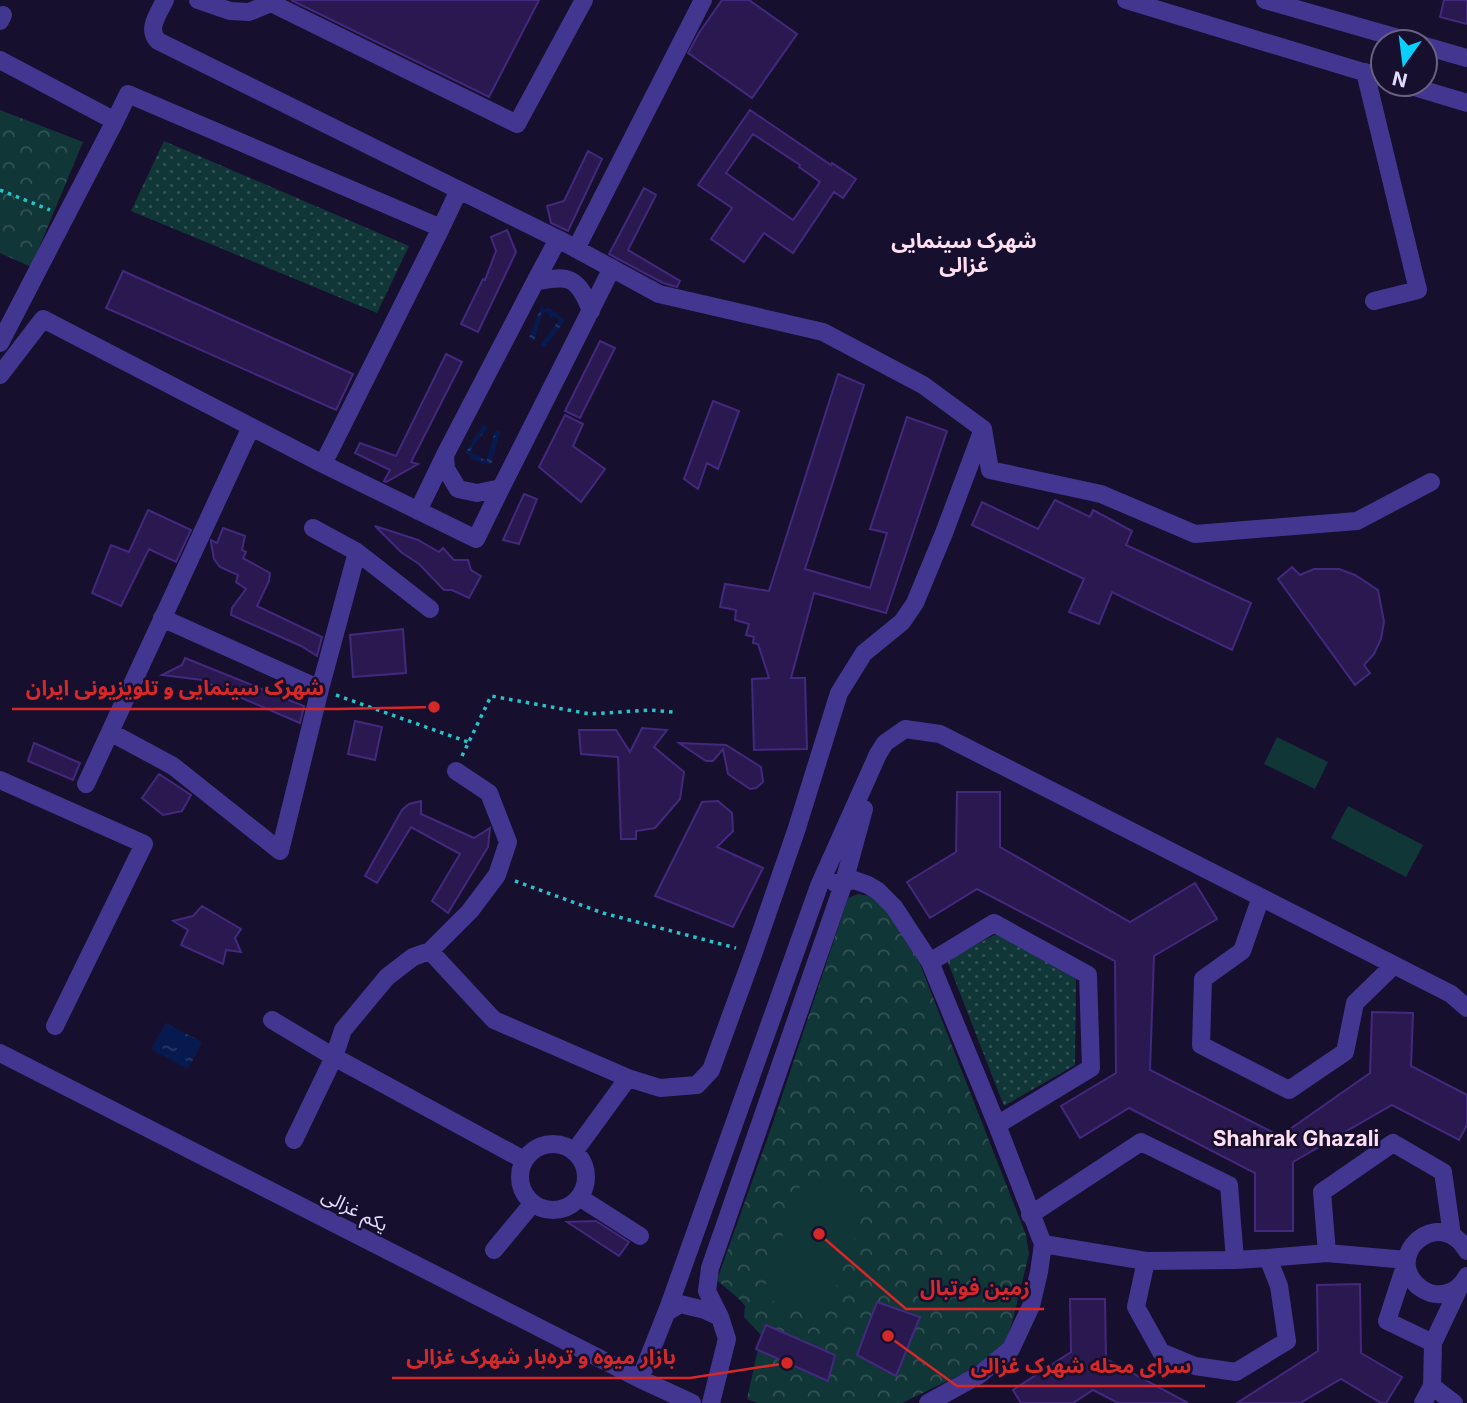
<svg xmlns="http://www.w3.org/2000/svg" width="1467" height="1403" font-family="Inter,'Noto Sans Arabic',sans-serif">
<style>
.grass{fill:url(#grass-dots)}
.park{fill:url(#park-crowns)}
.pitch{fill:#113638}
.water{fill:url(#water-ripples)}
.building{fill:#2a1950;stroke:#42297e;stroke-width:2;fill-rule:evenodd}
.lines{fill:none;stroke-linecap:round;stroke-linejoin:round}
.path{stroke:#25c4c9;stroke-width:3.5;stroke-dasharray:3.5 5;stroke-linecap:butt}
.minor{stroke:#423691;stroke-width:18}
.labels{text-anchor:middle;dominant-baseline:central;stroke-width:5;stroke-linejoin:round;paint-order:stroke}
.street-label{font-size:19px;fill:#e3dcff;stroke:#170f2e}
.neighbourhood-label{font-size:21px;font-weight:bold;fill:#ffdef0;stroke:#170f2e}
.leader{fill:none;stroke:#d62828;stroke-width:2.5}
.callout-dot{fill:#d62828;stroke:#170f2e;stroke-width:2.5}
.callout-label{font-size:21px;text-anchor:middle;font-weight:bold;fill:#d62828;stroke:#170f2e;stroke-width:5;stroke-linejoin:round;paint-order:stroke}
</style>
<defs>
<pattern id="grass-dots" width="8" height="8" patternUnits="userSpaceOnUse" patternTransform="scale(1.75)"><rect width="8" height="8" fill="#113638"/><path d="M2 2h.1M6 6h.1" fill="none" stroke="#345256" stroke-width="1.8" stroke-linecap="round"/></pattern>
<pattern id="park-crowns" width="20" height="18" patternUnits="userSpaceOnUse" patternTransform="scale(1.75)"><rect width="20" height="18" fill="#113638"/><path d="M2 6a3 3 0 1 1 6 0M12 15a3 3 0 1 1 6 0" fill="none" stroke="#345256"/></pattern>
<pattern id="water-ripples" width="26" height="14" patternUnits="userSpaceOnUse" patternTransform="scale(1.75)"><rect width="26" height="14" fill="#061a50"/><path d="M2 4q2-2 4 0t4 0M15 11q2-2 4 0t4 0" fill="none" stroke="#2a3b6a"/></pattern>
</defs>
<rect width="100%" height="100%" fill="#170f2e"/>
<path class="grass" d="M164,141l245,105 -32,67 -246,-102z
M998,933l78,46 -1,86 -71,41 -57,-146z"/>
<path class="park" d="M0,110l83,32 -52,125 -31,-14z
M858,894c1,0 11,2 12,2 19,8 40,50 50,68l106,271 3,19 -17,69 -7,20 -10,10 -31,20 -62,30h-145l-10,-4 14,-64 -17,-18 1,-11 -4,-5 -24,-21 58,-163 73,-219z"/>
<path class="pitch" d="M1277,737l51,25 -13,27 -51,-25z
M1348,806l75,39 -17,32 -75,-39z
M804,1175l65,24 -45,120 -63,-22z"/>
<path class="water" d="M541,307l4,2 4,-1 16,12 -20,27 -4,-1 1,-3 17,-23 -3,-3h-6l-3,-6 -5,3 -8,27 -5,-3z
M483,425l5,2 -17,22 1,5 7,1 4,4 4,1 8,-29 2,-1 3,2 -9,33 -20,-6 -1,-4 -5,-2z
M166,1023l36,19 -14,27 -37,-20z"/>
<path class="building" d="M291,0h248l-50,97z
M722,0h27l48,34 -45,64 -64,-45 11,-20z
M1444,0h23v24l-27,-7z
M750,110l81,55 1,-2 24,16 -13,19 -9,-6 -41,61 -29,-20 -20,29 -33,-23 21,-31 -34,-23zM753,134l47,31 -1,2 21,15 -27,38 -67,-47z
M588,151l14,8 -34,72 -17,-8 -4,-17 17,-5z
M644,188l12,7 -28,55 52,31 -3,6 -14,-4 -54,-29z
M507,230l9,22 -38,80 -17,-8 22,-45 2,1 11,-29 -5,-14z
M123,271l230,103 -17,36 -230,-102z
M600,341l15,7 -35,70 -15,-7z
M446,354l16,8 -51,100 7,2 -32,18 -2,-1 6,-11 -35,-17 5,-10 36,13z
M838,374l26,11 -59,184 65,19 17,-55 -17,-4 37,-112 40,14 -61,182 -72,-20 -23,85h14l2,71 -53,1 -2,-71 17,-1 -11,-34 -5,-1 1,-6 -8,-2 3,-11 -14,-4 1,-10 -16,-3 5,-23 44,7z
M713,401l26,10 -21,58 -11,-6 -9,26 -14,-10z
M565,415l18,9 -10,22 32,23 -24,33 -42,-35z
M524,494l13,5 -18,45 -16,-4z
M1055,500l35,17 3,-7 39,21 -6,14 125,58 -19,47 -120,-58 -13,32 -30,-12 15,-33 -112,-54 10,-23 56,27z
M148,510l43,20 -15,32 -27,-13 -28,57 -29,-13 19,-48 18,7z
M375,526l43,14 21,12 4,-4 11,12h14l3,10 10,6 -12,22 -17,-8h-8l-25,-26 -18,-12z
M223,528l22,8 -3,14 4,2 -3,6 27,15 -1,8 -12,25 65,31 -5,19 -16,-10 -70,-31 1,-7 14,-19 -10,-7 2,-7 -18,-8 -6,-8 -3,-17v-2l6,3z
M1292,567l8,8 14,-6h25l16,6 23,15 6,32 -3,17 -7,15 -10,11 6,8 -15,12 -77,-106z
M403,629l3,44 -53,4 -3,-42z
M185,658l119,48 -4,17 -84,-36 -14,-7 -40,-5 20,-10z
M355,721l27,6 -7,33 -27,-6z
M642,728l25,2 -13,17 30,25 -4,27 -25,29 -19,3v8h-15l-3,-82 -37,-3 -2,-24h37l14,22z
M34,743l46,20 -7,17 -45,-19z
M679,743l47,2 35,22 2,15 -7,6 -6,1 -22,-15 -5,-25 -10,12h-7z
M159,774l32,21 -9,16 -19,4 -21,-17z
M957,792h43v55l130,75 65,-39 22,36 -63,37 -4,114 130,66 90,-63 2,-61 41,1 -2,53 56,29v30l-8,15 -67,-35 -99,57v69h-38v-58l-126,-65 -49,30 -19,-32 55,-33 -1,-112 -138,-72 -47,29 -23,-36 49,-30z
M421,801v13l53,24 16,-10 -2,19 -40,66 -16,-12 28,-47 -49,-27 -34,56 -12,-7 37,-66 7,-6z
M718,801l14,12 1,18 -16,16 46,21 -30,59 -78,-31 47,-94z
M202,906l39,23 -6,9 6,14 -15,-2 -3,14 -42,-19 7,-15 -15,-9 20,-5z
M596,1221l33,21 -10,14 -52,-34z
M1360,1284l1,69 41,24 -16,26h-5l-40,-24 -41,24h-63l81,-52 -1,-66z
M1070,1299h35l1,60 82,44h-70l-25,-13 -20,13h-52l-8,-13 58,-38z
M877,1302l43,15 -24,59 -39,-21z
M766,1325l69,30 -7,26 -72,-32z"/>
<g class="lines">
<path class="path" d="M0,190l50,20
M336,695l132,47
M462,756l29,-60 99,18 60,-4 23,2
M515,881l88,32 133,35"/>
<path class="minor" d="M165,0c-6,13 -19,29 -7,41l301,149
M198,0l32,11 19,1 22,-9
M273,0l-2,3 246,121 67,-124
M1126,0l257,78
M1265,0l147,42
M0,21l3,-6
M1425,46l42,12
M0,60l115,61 -115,222
M1365,72l53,218 -44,11
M1404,84l63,19
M441,228l18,-38 99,49 101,55 164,38 100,53 60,44 7,41 111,24 94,40 162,-13 74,-39
M576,249l127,-249
M535,282l23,-43
M591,311c-13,-34 -22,-37 -56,-29l-90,173 1,14 12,20 19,4 24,-5 111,-220
M0,375l43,-56 280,145 118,-236 -313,-134 -13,27
M323,464l153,75 25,-51
M418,511l27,-56
M313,528l44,24
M162,618l158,71 37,-137 73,57
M110,732l63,34 107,85 40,-162
M456,771l33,22 19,49 -11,33 -27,36 -40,40 64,69 134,58 32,10 37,-3 14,-15 43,-118 42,-121 43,-138 25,-40 38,-31 13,-19 29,-70 39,-104
M0,780l144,64 -89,182
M86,784l165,-357
M835,883l19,-3 14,5 10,6 16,16 36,55 67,163 46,119 -4,28 -8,34 -20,43 -32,26 -51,28
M1261,897l-19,54 -39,28 -2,66 88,45 56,-38 10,-49 39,-38
M930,962l64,-39 94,52 3,93 -94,57
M272,1020l62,37 190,103
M0,1053l640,326 52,24
M294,1140l40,-83 9,-27 44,-53 26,-20 17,-6
M520 1177a33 33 0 1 1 66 0a33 33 0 1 1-66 0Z
M574,1152l54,-74
M579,1197l61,39
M1030,1215l111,-73 88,43 6,75 -89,1 -103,-17
M494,1250l39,-47
M1467,1251c-7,-12 -17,-20 -31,-19 -10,1 -17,6 -23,13 -25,34 31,73 54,31
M1327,1253l-5,-61 71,-49 50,29 9,63
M1268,1258l59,-5 80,7 -20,61 46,22
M1146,1261l-10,46 25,45 34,14 41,6 51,-31 -8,-55 -11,-28 -33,2
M666,1313l14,-9 25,6 15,7
M640,1379l29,-73 150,-420 59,-132 7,-11 20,-14 35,5 511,260 16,14
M1432,1386l22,17
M711,1403l16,-64 -7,-22 -13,-26 3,-23 134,-386 20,-73
M1423,1403l9,-17 1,-43 27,-57"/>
</g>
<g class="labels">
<g class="street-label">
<text transform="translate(355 1210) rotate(27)">یکم غزالی</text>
</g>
<g class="neighbourhood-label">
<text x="964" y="240">شهرک سینمایی<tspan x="964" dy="24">غزالی</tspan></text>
<text x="1296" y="1138">Shahrak Ghazali</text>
</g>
</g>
<path class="leader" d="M434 707L338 709H12M819 1234L906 1309H1044M787 1363L690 1378H392M888 1336L957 1386H1205"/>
<g class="callout-dot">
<circle cx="434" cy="707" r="7"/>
<circle cx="819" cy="1234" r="7"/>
<circle cx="787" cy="1363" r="7"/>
<circle cx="888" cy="1336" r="7"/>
</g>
<g class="callout-label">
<text x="175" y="695">شهرک سینمایی و تلویزیونی ایران</text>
<text x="975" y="1295">زمین فوتبال</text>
<text x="541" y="1364">بازار میوه و تره‌بار شهرک غزالی</text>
<text x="1081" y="1373">سرای محله شهرک غزالی</text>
</g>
<g transform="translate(1404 63) rotate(194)"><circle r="33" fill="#170f2e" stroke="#696182" stroke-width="2"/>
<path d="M0-5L12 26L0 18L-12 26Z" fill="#08cfff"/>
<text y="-10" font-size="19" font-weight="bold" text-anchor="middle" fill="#e3dcff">N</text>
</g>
</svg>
